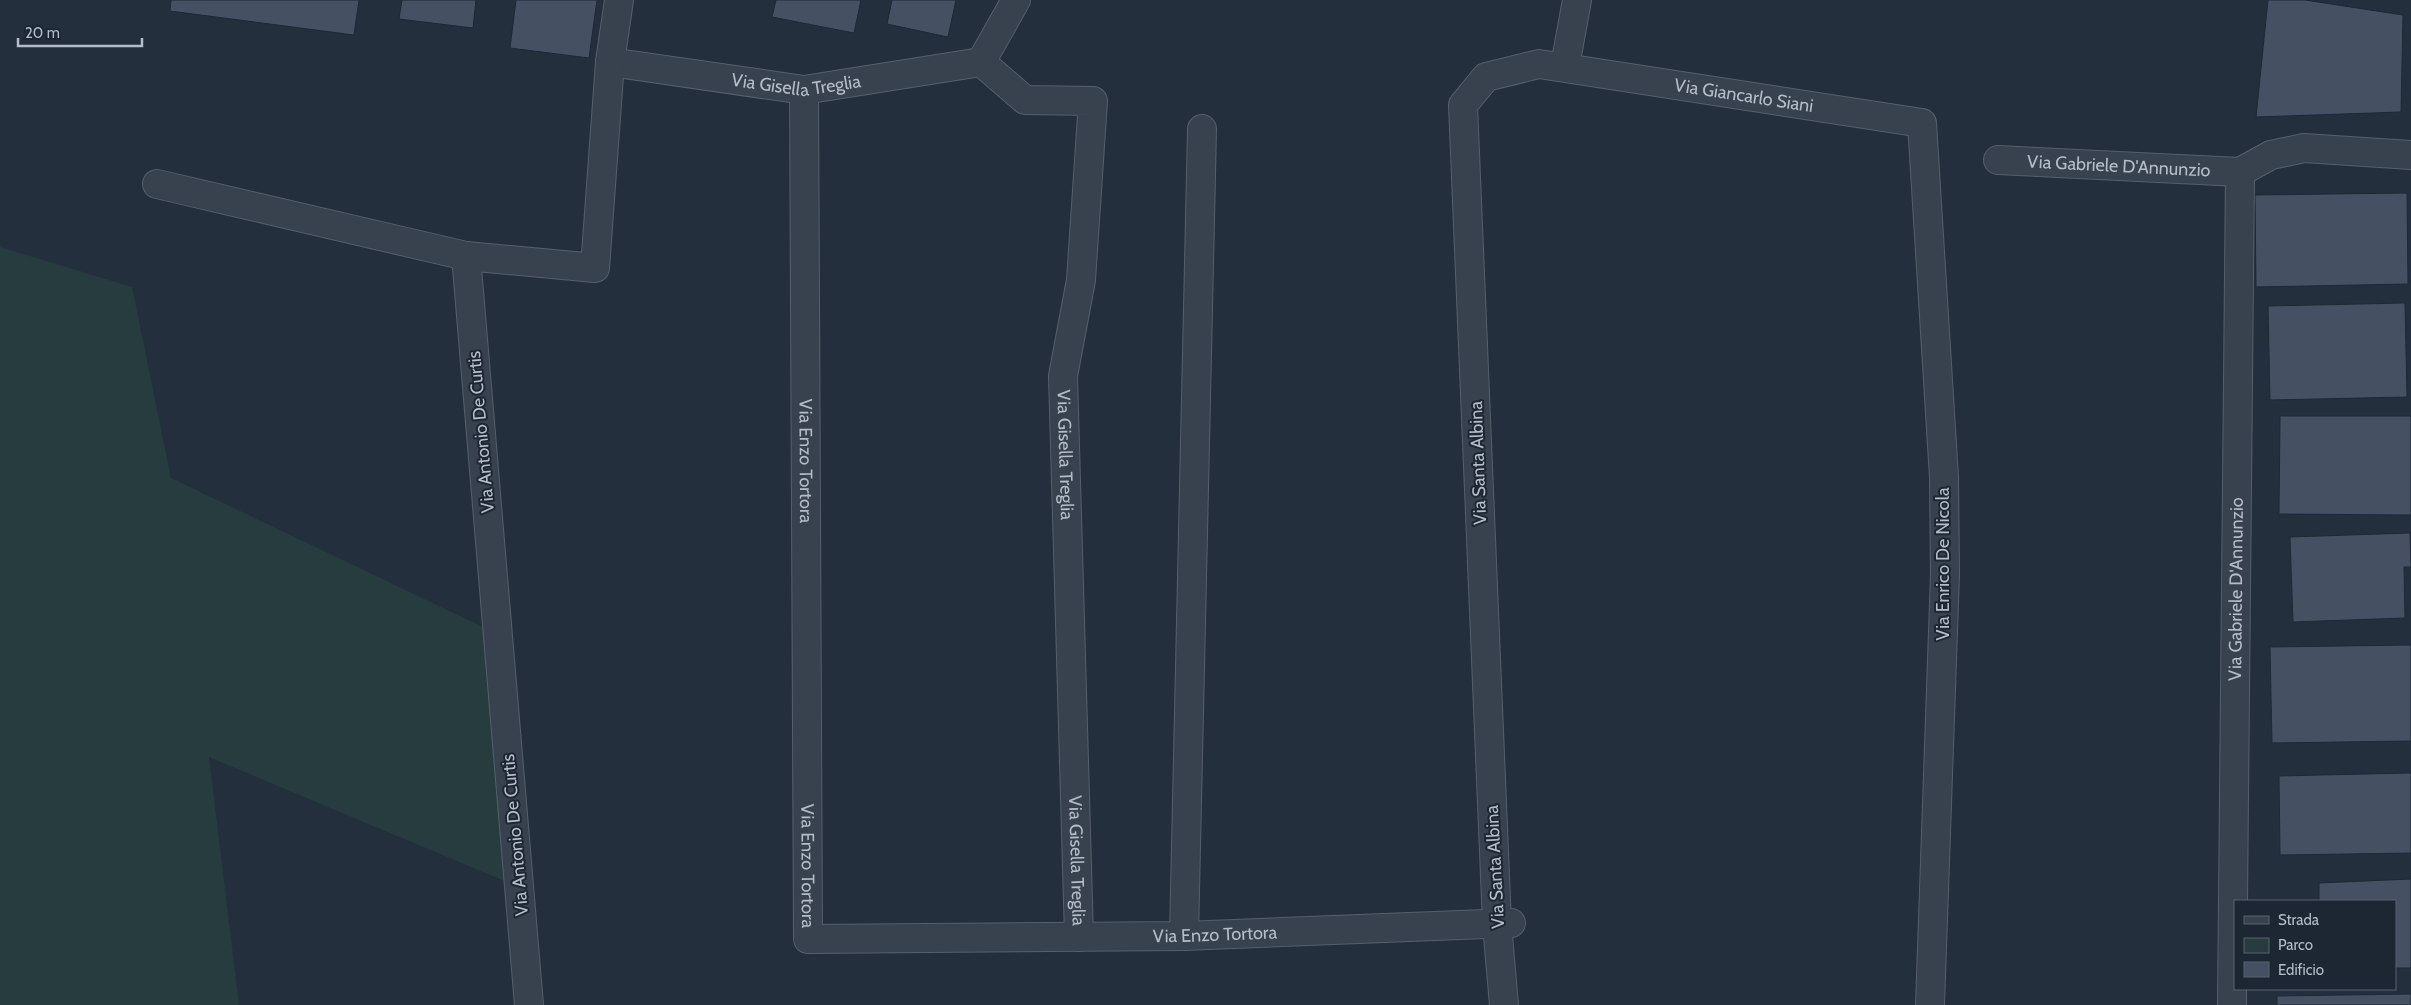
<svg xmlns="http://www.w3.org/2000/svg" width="2411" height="1005" font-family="Cabin,sans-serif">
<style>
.green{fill:#263c3f}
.building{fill:#455162;stroke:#1f2835}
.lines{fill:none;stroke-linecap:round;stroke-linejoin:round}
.minor-casing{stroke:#565f6c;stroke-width:30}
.minor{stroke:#38414e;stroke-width:28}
.labels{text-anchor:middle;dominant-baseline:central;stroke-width:4;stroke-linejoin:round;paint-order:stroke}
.street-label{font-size:18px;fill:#b4bcc9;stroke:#1d2633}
</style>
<rect width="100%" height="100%" fill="#242f3e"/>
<path class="green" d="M0,247l132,40 39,191 312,149 24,255 -298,-125 30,248h-239z"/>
<path class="building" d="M171,0h188l-5,35 -184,-24z
M402,0h74l-3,28 -74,-9z
M516,0h81l-8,58 -79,-10z
M776,0h85l-7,33 -82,-16z
M892,0h64l-8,37 -61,-13z
M2268,0h37l98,15 -2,97 -145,5z
M2407,193l1,91 -152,3 -1,-92z
M2405,303l2,94 -137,3 -2,-94z
M2280,416h131v99l-132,-1z
M2410,533l1,34h-7l1,51 -112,4 -3,-85z
M2411,645v96l-139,2 -2,-96z
M2411,773v80l-131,2 -1,-79z
M2411,879v89h-16v-67h-76v-18z
M2411,994v11h-134v-9z"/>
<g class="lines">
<g class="minor-casing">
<g id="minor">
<path id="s1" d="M610,62l194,28 177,-28 35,-62"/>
<path id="s2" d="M981,62l44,38 68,1 -12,179 -18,96 16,561"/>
<path d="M1565,66l12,-66"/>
<path id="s3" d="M804,90l4,849 376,-3 327,-13"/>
<path id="s4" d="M1998,160l242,12 31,-17 33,-7 107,7"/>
<path d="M157,184l309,72"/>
<path d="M1184,936l18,-807"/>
<path d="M529,1005l-63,-749 129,12 15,-206 9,-62"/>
<path id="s5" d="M1504,1005l-7,-81 -34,-819 23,-28 53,-13 383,59 22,354 1,97 -15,431"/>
<path id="s6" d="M2232,1005l8,-833"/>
</g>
</g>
<use href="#minor" class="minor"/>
</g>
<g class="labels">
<g class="street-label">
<text stroke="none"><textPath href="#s1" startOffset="188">Via Gisella Treglia</textPath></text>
<text stroke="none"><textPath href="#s5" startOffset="1199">Via Giancarlo Siani</textPath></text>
<text stroke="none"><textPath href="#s4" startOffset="121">Via Gabriele D'Annunzio</textPath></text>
<text transform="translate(481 432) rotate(-95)">Via Antonio De Curtis</text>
<text stroke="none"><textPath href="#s2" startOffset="482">Via Gisella Treglia</textPath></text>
<text stroke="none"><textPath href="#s3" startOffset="371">Via Enzo Tortora</textPath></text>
<text transform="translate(1478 463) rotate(-92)">Via Santa Albina</text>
<text transform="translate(1943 564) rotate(-90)">Via Enrico De Nicola</text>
<text stroke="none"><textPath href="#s6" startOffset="416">Via Gabriele D'Annunzio</textPath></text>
<text transform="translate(515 835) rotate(-95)">Via Antonio De Curtis</text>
<text stroke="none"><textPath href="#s2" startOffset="888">Via Gisella Treglia</textPath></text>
<text stroke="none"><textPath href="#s3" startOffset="776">Via Enzo Tortora</textPath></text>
<text transform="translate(1495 867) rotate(-93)">Via Santa Albina</text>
<text stroke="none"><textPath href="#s3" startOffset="1256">Via Enzo Tortora</textPath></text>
</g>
</g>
<rect x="2234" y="900" width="162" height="90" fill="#1d2633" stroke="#59626f"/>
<rect x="2244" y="916" width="25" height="8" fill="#38414e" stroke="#59626f"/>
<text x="2278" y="925" font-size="15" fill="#b4bcc9">Strada</text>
<rect x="2244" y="938" width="25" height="15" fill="#263c3f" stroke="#59626f"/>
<text x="2278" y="950" font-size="15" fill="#b4bcc9">Parco</text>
<rect x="2244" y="962" width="25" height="15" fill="#455162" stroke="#59626f"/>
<text x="2278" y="975" font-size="15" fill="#b4bcc9">Edificio</text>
<path d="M18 38v8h124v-8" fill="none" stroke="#b4bcc9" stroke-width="2.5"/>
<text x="25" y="38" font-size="15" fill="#b4bcc9" stroke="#1d2633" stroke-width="4" paint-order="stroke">20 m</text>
</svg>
